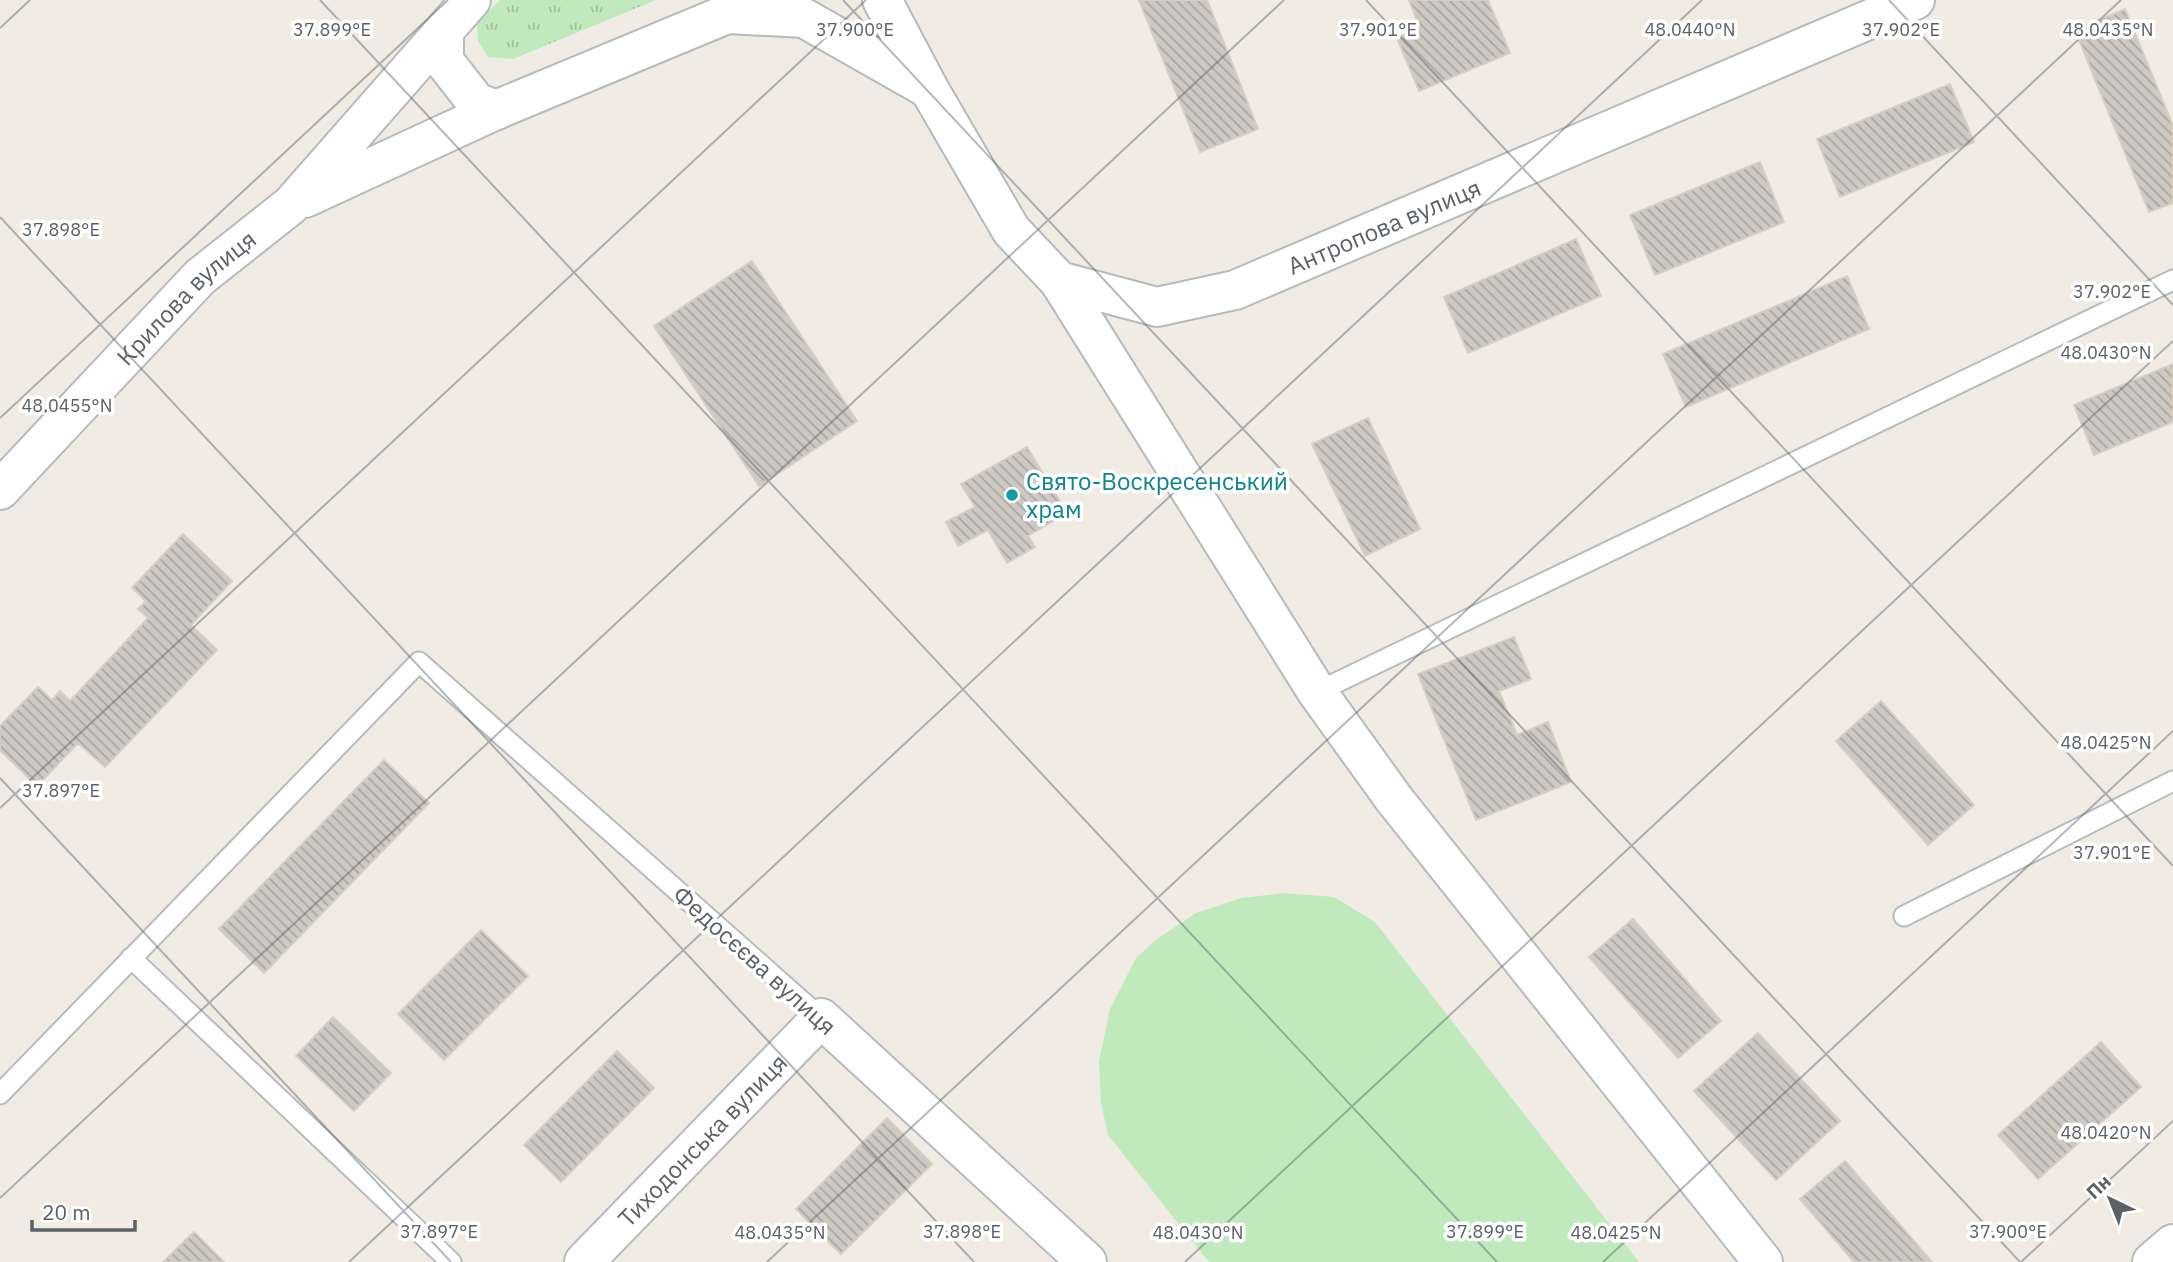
<svg xmlns="http://www.w3.org/2000/svg" width="2173" height="1262" font-family="'IBM Plex Sans',sans-serif">
<style>
.grass{fill:url(#grass-tufts)}
.garden{fill:#c1e9be}
.building{fill:url(#building-back-hatch);stroke:#d5cec1;stroke-width:2}
.lines{fill:none;stroke-linecap:round;stroke-linejoin:round}
.service-casing{stroke:#b6bbbf;stroke-width:23}
.minor-casing{stroke:#b6bbbf;stroke-width:42}
.secondary-casing{stroke:#b5babf;stroke-width:42}
.service{stroke:#fff;stroke-width:19}
.minor{stroke:#fff;stroke-width:38}
.secondary{stroke:#fff;stroke-width:38}
.ticks{fill:none;stroke:#5c6166;stroke-width:2;stroke-opacity:0.45}
.culture-dot{fill:#0f9aa8;stroke:#fff;stroke-width:2.5}
.labels{text-anchor:middle;dominant-baseline:central;stroke-width:7;stroke-linejoin:round;paint-order:stroke}
.street-label{font-size:24px;fill:#5c6166;stroke:#fff}
.culture-label{font-size:24px;fill:#0d838f;stroke:#fff;text-anchor:start}
.ticks-label{font-size:18px;text-anchor:middle;fill:#5c6166;stroke:#fff;stroke-width:7;stroke-linejoin:round;paint-order:stroke}
</style>
<defs>
<pattern id="grass-tufts" width="24" height="20" patternUnits="userSpaceOnUse" patternTransform="scale(1.75)"><rect width="24" height="20" fill="#c1e9be"/><path d="M3 7l-1-3M5 7V3M7 7l1-3M15 17l-1-3M17 17v-4M19 17l1-3" fill="none" stroke="#a0c09e"/></pattern>
<pattern id="building-back-hatch" width="6" height="6" patternUnits="userSpaceOnUse" patternTransform="scale(1.75)"><rect width="6" height="6" fill="#cdc9c3"/><path d="M-1 5l2 2M0 0l6 6M5-1l2 2" fill="none" stroke="#aaa7a2"/></pattern>
</defs>
<rect width="100%" height="100%" fill="#f0ece4"/>
<path class="grass" d="M500,0h156l-143,59 -25,-2 -10,-16 -1,-17z"/>
<path class="garden" d="M1284,893l50,4 41,25 264,340h-430l-101,-127 -7,-32 -2,-42 11,-52 26,-51 21,-19 39,-26 45,-15z"/>
<path class="building" d="M1139,0h68l51,129 -58,23z
M1409,0h79l22,53 -91,38 -22,-53 23,-10z
M2125,9l48,117v77l-24,9 -74,-182z
M1950,84l24,58 -134,55 -23,-58z
M1760,162l24,60 -129,53 -25,-60z
M1576,239l25,57 -133,57 -24,-56z
M752,261l105,160 -98,65 -105,-160z
M1847,276l22,53 -183,78 -23,-53z
M2173,364v58l-79,33 -20,-50z
M1368,418l52,111 -55,27 -53,-112z
M1027,447l40,66 -39,23 7,11 -28,16 -19,-33 -30,16 -12,-24 29,-15 -14,-23z
M183,534l49,47 -41,44 26,25 -112,117 -27,-24 -41,43 -37,-36v-24l38,-39 14,13 8,-9 10,10 78,-83 -10,-9 8,-8 -14,-13z
M1514,637l17,42 -32,12 18,44 31,-13 23,60 -95,38 -58,-146z
M1881,701l93,104 -46,40 -92,-104z
M384,760l45,43 -165,170 -45,-44z
M1633,919l88,102 -43,37 -89,-101z
M481,930l47,46 -84,84 -46,-46z
M333,1017l58,56 -37,38 -58,-55z
M1758,1033l82,88 -64,59 -82,-89z
M2101,1042l40,45 -103,92 -40,-44z
M617,1051l37,37 -93,94 -37,-37z
M887,1118l45,46 -91,90 -45,-45z
M1845,1161l87,101h-78l-54,-63z
M194,1232l30,30h-61z"/>
<g class="lines">
<g class="service-casing">
<path id="service" d="M1317,692l856,-412
M1904,916l269,-135
M131,958l320,304
M0,1094l419,-432 402,356"/>
</g>
<g class="minor-casing">
<g id="minor">
<path d="M1059,281l258,411 77,107 369,463"/>
<path id="s1" d="M584,1262l237,-244 266,244"/>
<path d="M2152,1262l21,-18"/>
</g>
</g>
<g class="secondary-casing">
<g id="secondary">
<path id="s2" d="M882,0l47,89 82,141 48,51 98,26 78,-17 680,-290"/>
<path d="M727,14l77,4 125,71"/>
<path d="M444,31v30l32,41 20,8"/>
<path d="M305,198l191,-88 231,-96 17,-14"/>
<path id="s3" d="M0,490l200,-213 91,-72 180,-205"/>
</g>
</g>
<use href="#service" class="service"/>
<use href="#minor" class="minor"/>
<use href="#secondary" class="secondary"/>
</g>
<path class="ticks" d="M320,0l1177,1262M843,0l1177,1262M1366,0l807,866M1889,0l284,305M0,28l30,-28M0,217l974,1045M0,418l448,-418M0,778l451,484M0,808l866,-808M0,1198l1284,-1198M349,1262l1353,-1262M767,1262l1354,-1262M1185,1262l988,-921M1603,1262l570,-531M2021,1262l152,-141"/>
<circle class="culture-dot" cx="1012" cy="495" r="7"/>
<g class="labels">
<g class="street-label">
<text stroke="none"><textPath href="#s2" startOffset="677">Антропова вулиця</textPath></text>
<text stroke="none"><textPath href="#s3" startOffset="268">Крилова вулиця</textPath></text>
<text transform="translate(755 960) rotate(42)">Федосєєва вулиця</text>
<text stroke="none"><textPath href="#s1" startOffset="170">Тиходонська вулиця</textPath></text>
</g>
<g class="culture-label">
<text x="1026" y="481">Свято-Воскресенський<tspan x="1026" dy="28">храм</tspan></text>
</g>
</g>
<g class="ticks-label">
<text x="1690" y="36">48.0440°N</text>
<text x="2108" y="36">48.0435°N</text>
<text x="1901" y="36">37.902°E</text>
<text x="332" y="36">37.899°E</text>
<text x="1378" y="36">37.901°E</text>
<text x="855" y="36">37.900°E</text>
<text x="61" y="236">37.898°E</text>
<text x="2112" y="298">37.902°E</text>
<text x="2106" y="359">48.0430°N</text>
<text x="67" y="412">48.0455°N</text>
<text x="2106" y="749">48.0425°N</text>
<text x="61" y="797">37.897°E</text>
<text x="2112" y="859">37.901°E</text>
<text x="2106" y="1139">48.0420°N</text>
<text x="439" y="1238">37.897°E</text>
<text x="962" y="1238">37.898°E</text>
<text x="1485" y="1238">37.899°E</text>
<text x="2008" y="1238">37.900°E</text>
<text x="780" y="1239">48.0435°N</text>
<text x="1198" y="1239">48.0430°N</text>
<text x="1616" y="1239">48.0425°N</text>
</g>
<g transform="translate(2110 1199) rotate(317)" stroke="#ffffff" stroke-width="5" paint-order="stroke">
<path d="M0-5L12 26L0 18L-12 26Z" fill="#5c6166"/>
<text y="-10" font-size="19" font-weight="bold" text-anchor="middle" fill="#5c6166">Пн</text>
</g>
<path d="M32 1220v10h103v-10" fill="none" stroke="#5c6166" stroke-width="3.5"/>
<text x="42" y="1220" font-size="21" fill="#5c6166" stroke="#ffffff" stroke-width="5" paint-order="stroke">20 m</text>
</svg>
